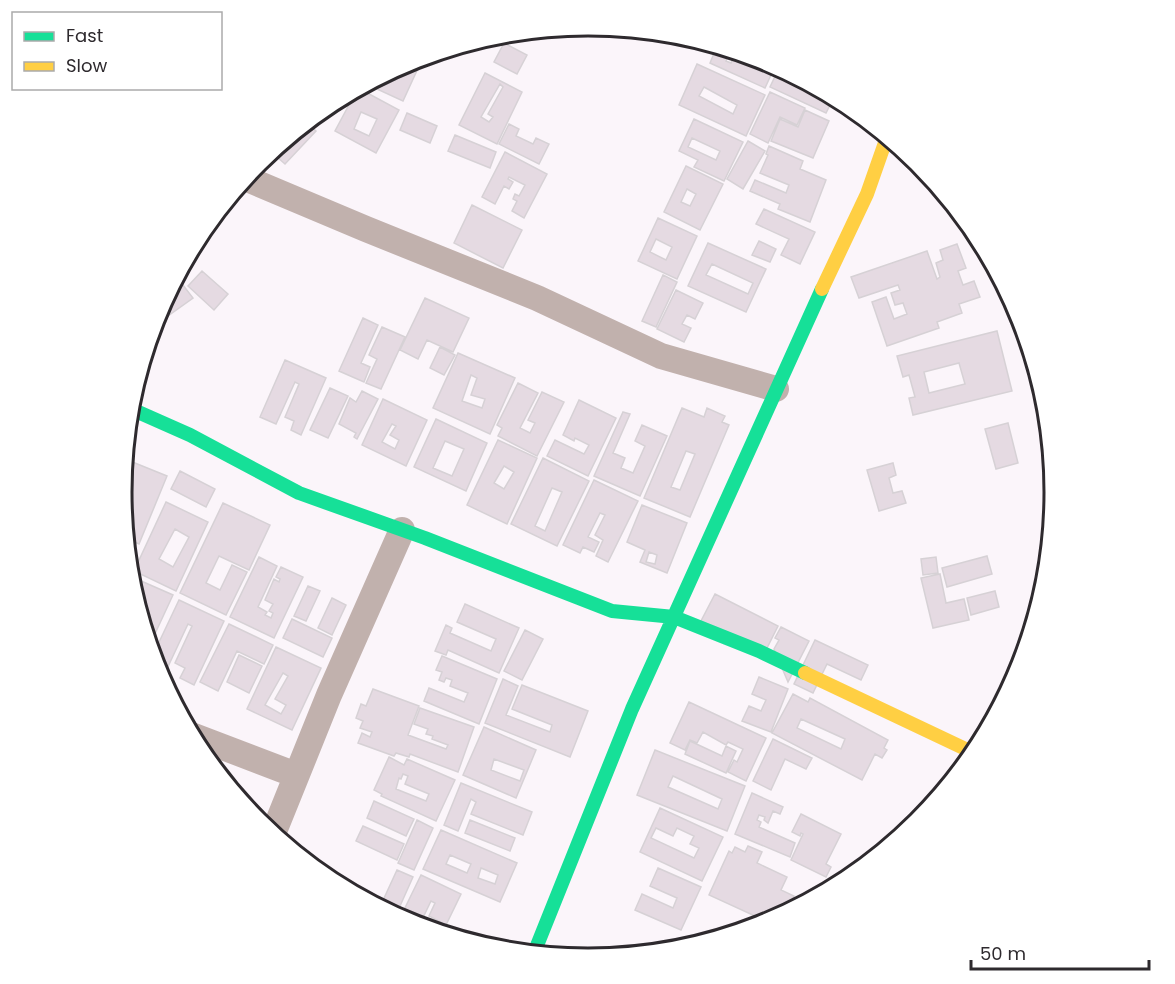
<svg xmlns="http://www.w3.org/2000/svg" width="1175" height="984" font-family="Poppins,sans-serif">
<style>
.building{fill:#e5dae2;stroke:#d6d1d5;stroke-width:1.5;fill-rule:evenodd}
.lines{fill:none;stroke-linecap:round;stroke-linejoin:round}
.street{stroke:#c1b1ad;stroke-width:26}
.fast{stroke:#16e098;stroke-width:14}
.slow{stroke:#ffcf43;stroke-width:14}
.rim{fill:none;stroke:#2e2a2e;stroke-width:3}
</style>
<rect width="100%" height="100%" fill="#fbf5fa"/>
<path class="building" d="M504,43l23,12 -10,19 -23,-12z
M717,46l14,4 -5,11 5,2 4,-9 22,10 3,-5 15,7 -10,22 -55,-25z
M408,61l11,5 -16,35 -37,-17 18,-10 11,6 3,-8 -5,-3z
M697,64l68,31 -19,41 -67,-31zM704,87l33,18 -4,9 -34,-18z
M779,68l18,9 -2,4 38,18 -7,14 -56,-26z
M485,73l37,19 -25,52 -38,-19zM500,84l3,3 -15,27 5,3 -4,5 -8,-5z
M358,88l41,22 -23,43 -41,-22zM361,112l16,7 -8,17 -15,-7z
M770,92l35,16 -8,17 -17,-8 -12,26 -18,-9z
M805,110l24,11 -16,37 -42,-17 9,-22 18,8z
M407,113l30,13 -7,17 -30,-13z
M694,119l49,23 -19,39 -30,-14 4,-7 -19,-9zM692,138l28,13 -4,9 -28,-13z
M306,122l10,9 -31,33 -9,-8 14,-16 -3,-2z
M509,124l10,5 -3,7 17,8 3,-6 13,6 -10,20 -40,-20z
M455,135l41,17 -6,16 -42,-17z
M748,141l17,10 -22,38 -16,-10z
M769,146l34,15 -3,8 26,11 -16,42 -32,-13 2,-5 -30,-13 5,-11 31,13 3,-8 -29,-12 8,-18 -2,-1z
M505,152l42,22 -23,44 -12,-7 5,-10 -4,-2 2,-5 4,2 6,-11 -16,-8 -1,2 5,3 -4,7 -5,-3 -9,18 -13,-7z
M686,166l37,18 -23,46 -36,-18zM687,189l9,5 -6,12 -9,-4z
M472,205l50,25 -19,38 -49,-25z
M764,209l51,23 -15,32 -19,-9 8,-16 -33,-15z
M658,218l39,18 -20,43 -39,-18zM656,239l16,8 -6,13 -16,-8z
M759,241l17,8 -6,13 -18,-7z
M708,243l58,26 -20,43 -58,-26zM712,264l41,19 -5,11 -42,-19z
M957,244l9,24 -8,3 5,14 11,-4 6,16 -21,7 3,9 -25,9 2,6 -52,18 -15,-44 14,-5 8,22 13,-5 -4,-11 -8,2 -4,-12 9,-3 -2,-5 -39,13 -8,-21 76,-26 10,28 3,-2 -4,-14 7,-3 -3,-10z
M202,271l26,23 -14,16 -26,-24z
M663,275l14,7 -21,45 -14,-6z
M176,276l17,22 -32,23 -4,-8z
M676,290l27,13 -8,16 -8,-4 -5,9 9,4 -7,14 -27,-13z
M425,298l44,20 -16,34 -26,-12 -9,19 -18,-9z
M363,318l15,7 -17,38 9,4 -6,15 -25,-11z
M382,327l23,10 -24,52 -15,-6 11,-24 -8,-4z
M997,331l15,60 -99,24 -4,-17 6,-1 -6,-22 -6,2 -6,-21zM959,363l6,21 -36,9 -5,-21z
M440,347l15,8 -11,20 -14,-7z
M458,353l57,25 -25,56 -57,-26zM471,375l6,3 -6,17 14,4 -3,9 -20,-7z
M285,360l41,18 -25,57 -10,-5 3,-9 -9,-4 14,-33 -4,-2 -19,42 -16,-7z
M518,383l20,10 -18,35 10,5 5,-10 -7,-3 14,-28 22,10 -27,54 -39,-20 4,-8 -5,-3z
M330,388l18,8 -20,42 -18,-8z
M362,391l16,8 -21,40 -3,-2 2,-4 -17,-9 11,-26 6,4z
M383,399l44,21 -21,46 -44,-21zM392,424l4,2 -6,9 9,5 -4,9 -13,-7z
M579,400l37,18 -28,58 -41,-20 8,-16 29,14 5,-9 -14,-7 -1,3 -11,-6z
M682,408l22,9 3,-9 18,8 -3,6 7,3 -39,92 -46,-19zM686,451l9,3 -15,36 -9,-3z
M623,412l7,2 -17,39 12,5 -4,10 12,5 12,-27 -10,-5 7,-16 25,11 -27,60 -46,-20z
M436,419l51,24 -21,48 -52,-24zM445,441l19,8 -12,27 -19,-8z
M1008,423l10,40 -22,6 -11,-40z
M498,440l39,18 -30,66 -40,-19zM504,466l10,6 -10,17 -10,-6z
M543,458l46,23 -32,65 -46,-22zM552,488l10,4 -17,39 -10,-5z
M125,459l42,17 -28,68 -13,-6v-10l-2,-1 -1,-11 9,-20 -4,-2 -5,13 -2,-15z
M893,463l3,12 -7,3 4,15 9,-2 4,12 -27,8 -12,-41z
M180,471l35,18 -9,18 -35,-18z
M594,480l44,21 -30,61 -12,-6 7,-16 -8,-5 10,-20 -5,-2 -12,24 11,5 -5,10 -11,-5 -3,6 -17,-8z
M166,502l42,20 -32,69 -42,-20zM175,529l14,8 -16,30 -14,-8z
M223,503l47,22 -21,45 -30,-14 -13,27 14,7 12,-25 15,7 -21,43 -46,-22z
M642,505l45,18 -20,50 -27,-11 5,-12 -18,-8zM649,552l8,3 -2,9 -9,-2z
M987,556l5,18 -45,13 -5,-19z
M259,557l18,9 -19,41 9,5 -2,3 6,3 2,-5 -4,-2 4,-7 -8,-4 9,-21 5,3 1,-3 -4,-2 5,-10 22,10 -29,61 -44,-21z
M936,557l2,16 -15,2 -2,-16z
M940,574l6,29 18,-4 5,21 -36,8 -12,-50z
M132,577l41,18 -20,43 -8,-4 -5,-19 5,-12 -4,-2 -4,7 -7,-25z
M308,586l12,5 -14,30 -12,-5z
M995,591l4,16 -28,8 -4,-17z
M715,594l63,32 -14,28 -63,-33z
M332,598l14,7 -14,30 -14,-7z
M179,600l45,21 -30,64 -14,-7 5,-10 -10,-5 17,-37 -4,-2 -23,49 -9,-4 -4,-12z
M465,604l54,24 -20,45 -51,-23 -2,5 -11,-4 11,-26 6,3 -2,5 41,18 5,-12 -39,-17z
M292,619l40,19 -9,19 -40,-19z
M229,624l44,21 -9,19 -27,-13 -19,40 -18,-9z
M781,627l28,14 -21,41 -14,-33 5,-9 -4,-2z
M525,630l18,9 -21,41 -18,-9z
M815,640l53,25 -7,15 -34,-16 -14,29 -19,-9z
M276,647l45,21 -29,62 -45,-21zM283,673l5,3 -13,23 11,6 -5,9 -16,-9z
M239,655l23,11 -13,27 -22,-11z
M442,656l55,23 -18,45 -55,-23 5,-13 35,14 4,-9 -18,-7 2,-6 -6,-2 -2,4 -5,-2 3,-8 -6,-2z
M759,677l29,12 -17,43 -29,-11 7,-15 12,5 5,-11 -14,-6z
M503,679l15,7 -12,29 44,17 2,-7 -40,-16 10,-24 66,26 -18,46 -85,-34z
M373,689l46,17 -11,29 38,14 2,-4 -16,-6 1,-3 -7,-2 2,-5 -14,-5 6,-16 54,19 -16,45 -48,-18 -1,3 -13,-4 -2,3 -36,-13 4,-10 8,4 2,-5 -12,-4 3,-7 -7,-3 5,-14 5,2z
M793,694l15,8 2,-4 78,42 -4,8 3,2 -5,8 -7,-4 -13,26 -90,-47zM801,719l44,20 -4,10 -44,-21z
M689,702l77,36 -20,43 -18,-9 6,-12 3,2 6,-13 -15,-7 -2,3 -23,-13 -6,11 -7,-3 -5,10 -15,-7z
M484,727l52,23 -20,48 -53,-23zM494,759l30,11 -4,11 -29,-11z
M773,739l39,19 -6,11 -21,-10 -14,31 -18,-9z
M690,741l32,15 4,-10 10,5 -10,22 -41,-19z
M655,750l90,36 -18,45 -90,-36zM673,776l49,23 -4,10 -50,-22z
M389,757l15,8 3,-6 48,21 -19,41 -55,-25 1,-2 -8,-4zM403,774l5,2 -3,8 24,10 -3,7 -30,-12 3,-11 2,1z
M461,783l71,29 -9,23 -52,-21 5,-12 -5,-3 -13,32 -14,-6z
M752,793l31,14 -3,7 -7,-3 -5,12 -4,-3 1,-3 -6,-2 -2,5 4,2 -2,5 36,16 -5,14 -55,-23z
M374,801l40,18 -8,17 -39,-18z
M660,808l63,29 -21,44 -62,-29zM656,828l17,8 4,-8 17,8 -4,8 9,4 -5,10 -43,-20z
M801,814l40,20 -15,30 5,3 -5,10 -35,-17 12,-26 -2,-1 -1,3 -8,-4z
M417,820l16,8 -19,42 -16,-7z
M470,820l45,18 -5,13 -45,-18z
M363,826l41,18 -7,16 -41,-19z
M441,830l76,33 -17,39 -77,-33zM450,855l21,9 -4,9 -21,-9zM481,868l17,7 -3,9 -17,-6z
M748,846l14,6 -5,11 30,14 -6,13 13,6 -7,16 -19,10 -59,-27 20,-44 3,2 3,-6 10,5z
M658,868l43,19 -20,43 -46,-20 7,-16 31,14 4,-10 -27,-12z
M397,870l16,7 -17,38 -16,-8z
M421,875l40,19 -15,31 -17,-9 6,-13 -4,-2 -12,25 -19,-8z"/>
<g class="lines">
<path class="street" d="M245,178l121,51 171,69 124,58 115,33
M191,735l105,40
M273,834l56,-139 73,-165"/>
<path class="fast" d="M129,408l61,27 109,58 126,45 187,73 62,6 85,34 46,22
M534,953l98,-244 190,-420"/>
<path class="slow" d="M822,289l45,-95 20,-57
M805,673l169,80"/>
</g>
<path d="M0 0H1175V984H0ZM132 492a456 456 0 1 1 912 0a456 456 0 1 1-912 0Z" fill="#fff" fill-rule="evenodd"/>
<path class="rim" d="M132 492a456 456 0 1 1 912 0a456 456 0 1 1-912 0Z"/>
<rect x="12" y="12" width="210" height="78" fill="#ffffff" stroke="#abaaab" stroke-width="1.5"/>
<rect x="24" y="32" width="30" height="9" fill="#16e098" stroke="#abaaab" stroke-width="1.5"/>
<text x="66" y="42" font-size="18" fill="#2e2a2e">Fast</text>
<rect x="24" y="62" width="30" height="9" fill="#ffcf43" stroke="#abaaab" stroke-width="1.5"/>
<text x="66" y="72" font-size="18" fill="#2e2a2e">Slow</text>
<path d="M971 960v9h178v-9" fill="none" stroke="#2e2a2e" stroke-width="3"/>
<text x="980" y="960" font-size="18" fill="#2e2a2e" stroke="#ffffff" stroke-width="4.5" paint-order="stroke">50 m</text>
</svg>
